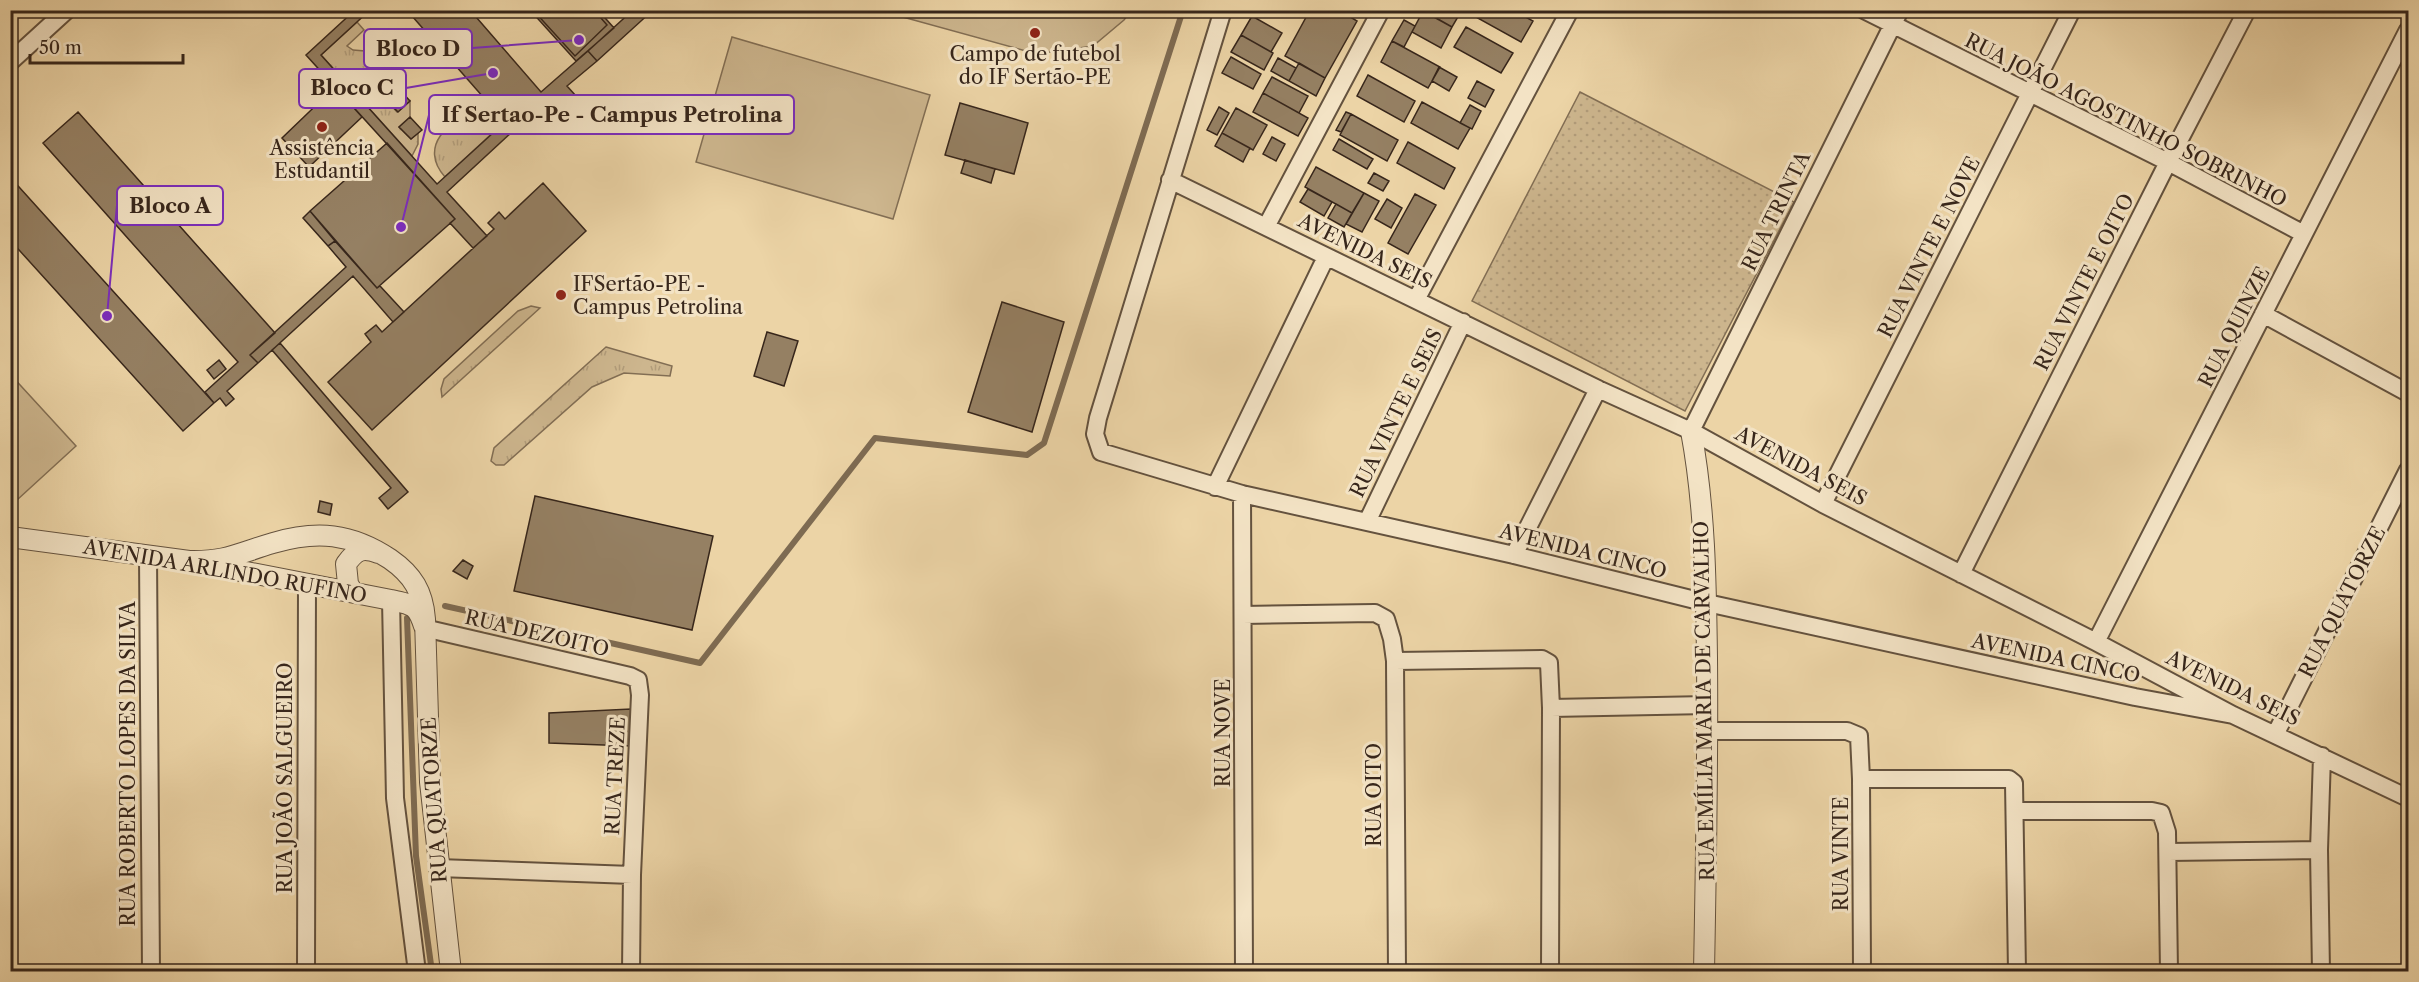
<svg xmlns="http://www.w3.org/2000/svg" width="2419" height="982" font-family="'Libre Caslon Text',serif">
<style>
.grass{fill:url(#grass-tufts);stroke:#826e54;stroke-width:1.5}
.park{fill:url(#park-dots);stroke:#826e54;stroke-width:1.5}
.pitch{fill:#cdb68e;stroke:#826e54;stroke-width:1.5}
.lines{fill:none;stroke-linecap:round;stroke-linejoin:round}
.stream{stroke:#7e6b52;stroke-width:6}
.building{fill:#958063;stroke:#37261b;stroke-width:1.5}
.minor-casing{stroke:#64523e;stroke-width:20}
.tertiary-casing{stroke:#64523e;stroke-width:22}
.minor{stroke:#f3e3c5;stroke-width:16}
.tertiary{stroke:#f3e3c5;stroke-width:20}
.poi-dot{fill:#8f2418;stroke:#f3e3c5;stroke-width:2}
.labels{text-anchor:middle;dominant-baseline:central;stroke-width:6;stroke-linejoin:round;paint-order:stroke}
.poi-label{font-size:20px;fill:#37261b;stroke:#f3e3c5}
.street-label{font-size:20px;fill:#37261b;stroke:#f3e3c5}
.leader{fill:none;stroke:#7b2cbf;stroke-width:2}
.callout-dot{fill:#7b2cbf;stroke:#f3e3c5;stroke-width:2}
.callout{fill:#f3e3c5;stroke:#7b2cbf;stroke-width:2}
.callout-label{font-size:21px;text-anchor:middle;font-weight:bold;fill:#37261b}
</style>
<defs>
<pattern id="grass-tufts" width="24" height="20" patternUnits="userSpaceOnUse" patternTransform="scale(1.5)"><rect width="24" height="20" fill="#cdb68e"/><path d="M3 7l-1-3M5 7V3M7 7l1-3M15 17l-1-3M17 17v-4M19 17l1-3" fill="none" stroke="#b19c7a"/></pattern>
<pattern id="park-dots" width="8" height="8" patternUnits="userSpaceOnUse" patternTransform="scale(1.5)"><rect width="8" height="8" fill="#cdb68e"/><path d="M2 2h.1M6 6h.1" fill="none" stroke="#b19c7a" stroke-width="1.8" stroke-linecap="round"/></pattern>
</defs>
<rect width="100%" height="100%" fill="#ecd4a6"/>
<filter id="stains"><feTurbulence type="fractalNoise" baseFrequency=".00333" numOctaves="4"/><feColorMatrix values="0 0 0 0 .2 0 0 0 0 .09 0 0 0 0 .02 0 0 0 .5 -.17"/></filter>
<radialGradient id="worn" r=".72"><stop offset=".6" stop-color="#630" stop-opacity="0"/><stop offset="1" stop-color="#630" stop-opacity=".3"/></radialGradient>
<path class="grass" d="M357,22l7,8 -17,16 6,4 12,1 4,21 29,16 -12,12 11,12 13,-11v16l-11,10 12,12 7,-6v11l-6,12 -91,-101z
M480,114l14,5 6,7 -55,51c-27,-30 3,-59 35,-63z
M531,306l9,2 -98,89 -1,-8 3,-10 74,-68z
M606,347l66,19 -2,10 -46,-3 -32,14 -88,78h-8l-5,-4 3,-13z"/>
<path class="park" d="M1580,92l214,110 -109,209 -213,-110z"/>
<path class="pitch" d="M881,11h250l-7,9 -31,26 -56,8z
M732,37l198,58 -37,124 -197,-57z
M10,374l66,72 -59,54 -6,-7z"/>
<g class="lines">
<path class="stream" d="M445,606l255,57 175,-225 152,17 17,-12 139,-433
M407,618l9,238 16,116"/>
</g>
<path class="building" d="M355,10h15l-49,45 116,129 68,-62 8,9 -66,61 40,44 -14,12 -23,-25 5,-4 -149,-164z
M418,10h52l71,82 47,-41 9,10 -30,25 9,10 -12,11 -9,-11 -42,35 -101,-115z
M530,10h68l16,18 -38,33z
M533,10h61l13,15 -32,31z
M633,10l19,1 -55,50 -9,-10z
M1310,10h29l18,11 -32,57 -40,-22z
M1422,10h40l-10,17z
M1477,10h36l20,11 -12,21 -47,-26z
M1423,11l29,16 -11,21 -29,-16z
M1252,16l30,17 -11,19 -30,-17z
M1404,20l11,6 -11,21 -12,-6z
M1466,27l47,26 -12,20 -47,-26z
M1241,35l32,18 -9,17 -33,-18z
M1392,41l48,26 -12,21 -47,-26z
M1231,57l30,17 -8,15 -31,-16z
M1278,58l18,10 -7,13 -18,-10z
M1299,63l26,15 -9,18 -27,-15z
M1439,67l18,10 -8,14 -17,-10z
M1368,75l47,26 -11,21 -47,-26z
M1272,77l36,19 -9,17 -36,-20z
M1477,81l17,9 -9,17 -17,-9z
M335,87l27,30 -53,50 -27,-29z
M398,88l12,13 -12,11 -12,-12z
M1263,93l45,25 -10,18 -45,-24z
M1422,102l48,26 -12,21 -47,-26z
M960,103l68,20 -14,51 -69,-19z
M1470,105l11,6 -9,18 -12,-6z
M1219,107l10,6 -12,22 -10,-5z
M1236,108l31,17 -14,25 -31,-17z
M78,112l197,221 -25,22 8,8 -31,28 7,8 -8,7 -6,-8 -6,5 -9,-11 33,-30 -195,-219z
M1346,112l5,2 -10,18 -5,-2z
M1351,114l47,26 -11,21 -47,-26z
M410,117l12,13 -11,9 -12,-12z
M1222,133l28,15 -7,14 -28,-16z
M1272,137l13,7 -9,17 -13,-7z
M1339,139l34,20 -6,10 -34,-19z
M1408,142l47,26 -11,21 -47,-26z
M387,143l68,76 -78,69 -67,-77z
M965,160l30,9 -4,14 -30,-10z
M1316,167l48,26 -12,20 -47,-26z
M1374,173l15,8 -6,10 -15,-8z
M10,177l204,226 -31,28 -173,-191z
M543,183l43,48 -214,199 -44,-48 43,-40 -6,-8 11,-9 6,7 112,-103 -6,-6 11,-11 6,7z
M1308,189l24,13 -8,14 -24,-14z
M1364,193l15,8 -17,31 -16,-8z
M1415,194l21,11 -28,49 -20,-11z
M1387,199l15,9 -11,20 -16,-9z
M1336,204l16,9 -8,14 -16,-9z
M310,211l25,30 -7,5 -25,-28z
M335,241l42,47 3,-2 24,26 -11,10 -40,-46 -95,87 -8,-8 96,-88 -18,-21z
M1002,302l62,20 -32,110 -64,-20z
M767,332l31,9 -14,45 -30,-10z
M280,343l128,149 -20,17 -9,-11 12,-10 -119,-138z
M219,360l7,9 -12,10 -7,-9z
M535,496l178,40 -21,94 -178,-39z
M320,501l12,3 -2,11 -12,-3z
M463,560l10,6 -6,13 -14,-8z
M631,709v37l-82,-3v-30z"/>
<g class="lines">
<g class="minor-casing">
<path id="minor" d="M1223,10l-125,408 -3,16 6,18 141,42 272,61 193,48 428,94 98,18
M1864,10l304,152 136,72
M10,62l57,-52
M1170,180l428,209 93,42 132,73 273,138 137,73 175,83
M1267,225l114,-215
M1416,300l154,-290
M2263,314l145,79
M1691,431l209,-421
M1215,487l111,-230
M1242,494l2,478
M1823,504l249,-494
M1367,522l96,-200
M1514,555l84,-166
M148,556l3,416
M1961,574l207,-412 79,-152
M391,600l4,198 22,174
M1243,615l132,-2 11,6 6,20 3,22 2,311
M424,628l206,48 8,4 2,15 -8,180 -1,97
M2096,642l312,-612
M1395,661l147,-2 7,4 2,45 -1,264
M1551,708l157,-3
M1708,731h139l12,5 2,43 1,193
M2276,733l132,-263
M1861,779h148l5,4 3,189
M2016,811h136l9,2 6,19 2,140
M2168,852l151,-2
M438,868l194,7
M306,972l1,-388
M2321,972l-2,-122 3,-94"/>
</g>
<g class="tertiary-casing">
<path id="tertiary" d="M1691,431c14,75 15,151 16,227 1,104 -1,209 -3,314
M10,537l179,24 202,39c21,5 26,4 33,26
M189,561c37,1 50,-8 84,-18 44,-13 78,-10 117,16 23,16 33,33 35,60l5,163 21,190
M353,592l-5,-8 -2,-20c10,-14 16,-17 32,-11"/>
</g>
<use href="#minor" class="minor"/>
<use href="#tertiary" class="tertiary"/>
</g>
<g class="poi-dot">
<circle cx="1035" cy="33" r="6"/>
<circle cx="322" cy="127" r="6"/>
<circle cx="561" cy="295" r="6"/>
</g>
<g class="labels">
<g class="poi-label">
<text x="1035" y="54">Campo de futebol<tspan x="1035" dy="23">do IF Sertão-PE</tspan></text>
<text x="322" y="148">Assistência<tspan x="322" dy="23">Estudantil</tspan></text>
<text x="573" y="284" text-anchor="start">IFSertão-PE -<tspan x="573" dy="23">Campus Petrolina</tspan></text>
</g>
<g class="street-label">
<text transform="translate(2126 120) rotate(27)">RUA JOÃO AGOSTINHO SOBRINHO</text>
<text transform="translate(1776 211) rotate(-64)">RUA TRINTA</text>
<text transform="translate(1929 247) rotate(-63)">RUA VINTE E NOVE</text>
<text transform="translate(1365 251) rotate(26)">AVENIDA SEIS</text>
<text transform="translate(2084 282) rotate(-63)">RUA VINTE E OITO</text>
<text transform="translate(2234 327) rotate(-63)">RUA QUINZE</text>
<text transform="translate(1396 413) rotate(-64)">RUA VINTE E SEIS</text>
<text transform="translate(1801 466) rotate(28)">AVENIDA SEIS</text>
<text transform="translate(1583 551) rotate(14)">AVENIDA CINCO</text>
<text transform="translate(225 571) rotate(10)">AVENIDA ARLINDO RUFINO</text>
<text transform="translate(2342 602) rotate(-63)">RUA QUATORZE</text>
<text transform="translate(537 633) rotate(13)">RUA DEZOITO</text>
<text transform="translate(2056 658) rotate(12)">AVENIDA CINCO</text>
<text transform="translate(2233 688) rotate(26)">AVENIDA SEIS</text>
<text transform="translate(1704 701) rotate(-91)">RUA EMÍLIA MARIA DE CARVALHO</text>
<text transform="translate(1223 733) rotate(-90)">RUA NOVE</text>
<text transform="translate(128 764) rotate(-90)">RUA ROBERTO LOPES DA SILVA</text>
<text transform="translate(615 776) rotate(-87)">RUA TREZE</text>
<text transform="translate(285 778) rotate(-90)">RUA JOÃO SALGUEIRO</text>
<text transform="translate(1374 795) rotate(-90)">RUA OITO</text>
<text transform="translate(434 800) rotate(-94)">RUA QUATORZE</text>
<text transform="translate(1841 854) rotate(-90)">RUA VINTE</text>
</g>
</g>
<path class="leader" d="M579 40L472 48M493 73L406 88M401 227L429 115M107 316L117 205"/>
<g class="callout-dot">
<circle cx="579" cy="40" r="6"/>
<circle cx="493" cy="73" r="6"/>
<circle cx="401" cy="227" r="6"/>
<circle cx="107" cy="316" r="6"/>
</g>
<g class="callout">
<rect x="364" y="29" width="108" height="39" rx="6"/>
<rect x="299" y="69" width="107" height="39" rx="6"/>
<rect x="429" y="95" width="365" height="39" rx="6"/>
<rect x="117" y="186" width="106" height="39" rx="6"/>
</g>
<g class="callout-label">
<text x="418" y="56">Bloco D</text>
<text x="352" y="95">Bloco C</text>
<text x="612" y="122">If Sertao-Pe - Campus Petrolina</text>
<text x="170" y="213">Bloco A</text>
</g>
<rect width="2419" height="982" fill="none" stroke="#ecd4a6" stroke-width="36"/>
<rect x="12" y="12" width="2395" height="958" fill="none" stroke="#37261b" stroke-width="3"/>
<rect x="18" y="18" width="2383" height="946" fill="none" stroke="#37261b" stroke-width="1.5"/>
<path d="M30 54v9h153v-9" fill="none" stroke="#37261b" stroke-width="3"/>
<text x="39" y="54" font-size="18" fill="#37261b" stroke="#f3e3c5" stroke-width="4.5" paint-order="stroke">50 m</text>
<rect width="100%" height="100%" filter="url(#stains)"/>
<rect width="100%" height="100%" fill="url(#worn)"/>
</svg>
